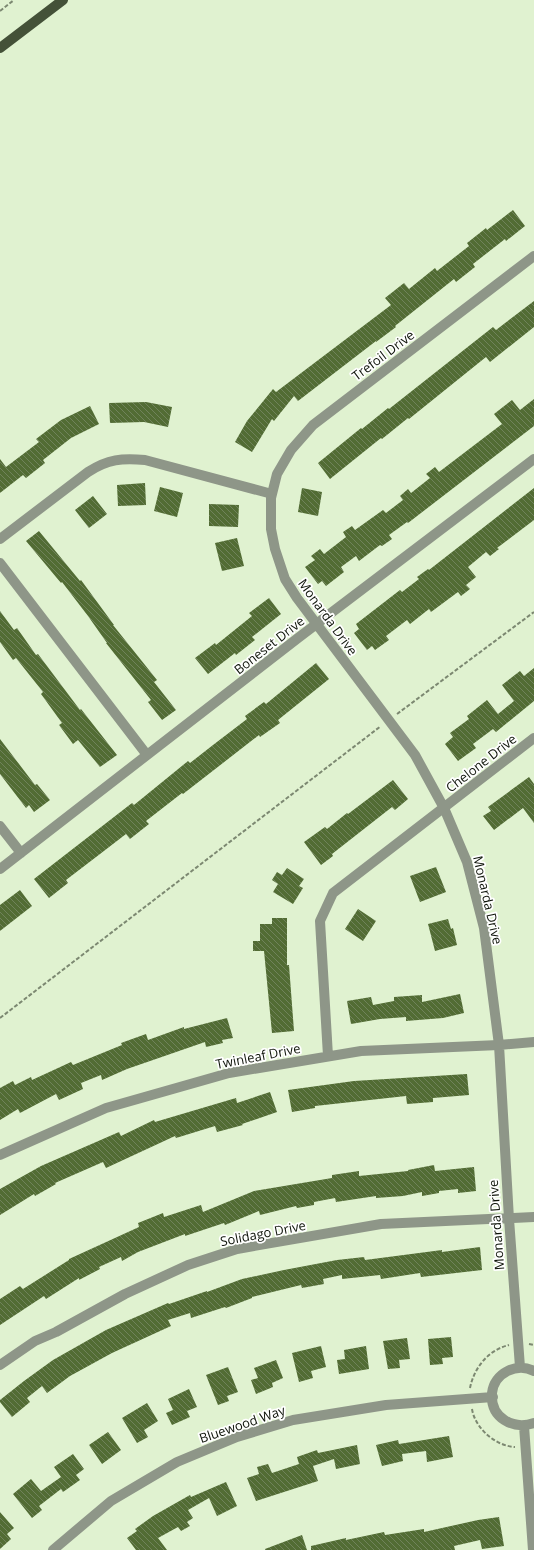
<svg xmlns="http://www.w3.org/2000/svg" width="534" height="1550" font-family="'Open Sans',sans-serif">
<style>
.building{fill:url(#building-back-hatch)}
.lines{fill:none;stroke-linecap:round;stroke-linejoin:round}
.path{stroke:#7c8871;stroke-width:2;stroke-dasharray:4 2;stroke-linecap:butt}
.minor{stroke:#8e9688;stroke-width:10}
.primary{stroke:#445138;stroke-width:10}
.labels{text-anchor:middle;dominant-baseline:central;stroke-width:3.5;stroke-linejoin:round;paint-order:stroke}
.street-label{font-size:13px;fill:#0e1409;stroke:#fff}
</style>
<defs>
<pattern id="building-back-hatch" width="6" height="6" patternUnits="userSpaceOnUse"><rect width="6" height="6" fill="#526c34"/><path d="M-1 5l2 2M0 0l6 6M5-1l2 2" fill="none" stroke="#70835b"/></pattern>
</defs>
<rect width="100%" height="100%" fill="#e0f2d0"/>
<path class="building" d="M513,210l12,16 -19,15 -1,-2 -32,25 2,3 -19,15 -2,-3 -59,47 1,1 -20,15v-1l-78,60 -4,-5 -20,25 -2,-2 -20,33 -17,-10 12,-21 26,-32 3,3 115,-87 -6,-7 19,-15 5,6 26,-21 2,3 32,-25 -2,-3 19,-15 1,2z
M534,301v26l-44,35 -4,-5 -77,62 -1,-1 -26,21 -1,-1 -51,41 -12,-16 43,-35 1,1 26,-21 1,1 104,-82 3,3z
M534,399v27l-126,97 -1,-1 -18,13 3,4 -10,7 -2,-1 -21,16 -3,-5 -15,11 3,5 -18,14 -4,-5 -4,3 -13,-17 10,-7 -4,-4 9,-7 4,5 22,-17 -3,-5 9,-6 3,4 28,-20 3,3 17,-13 -3,-4 8,-7 3,4 19,-15 -4,-4 9,-7 4,5 63,-48 -8,-10 18,-14 8,10z
M146,402l26,5 -4,20 -24,-5 -34,1 -1,-20z
M90,406l9,18 -28,14 -28,22 2,3 -19,15 -3,-3 -23,18v-34l6,8 33,-25 -3,-3 25,-19z
M145,483l1,22 -28,1 -1,-21z
M160,487l23,6 -6,24 -23,-6z
M302,488l20,4 -4,24 -20,-4z
M534,488v32l-37,28 2,1 -9,7 -4,-4 -18,15 8,10 -10,8 4,4 -9,7 -3,-4 -27,20 -2,-3 -19,15 -3,-4 -21,16 3,4 -14,10 -3,-4 -5,4 -13,-17 5,-4 -3,-5 44,-34 2,2 17,-13 -2,-2 11,-8 1,1z
M93,496l14,18 -18,14 -14,-18z
M209,504l30,1 -1,22 -29,-1z
M39,531l41,50 1,-1 33,45h-1l44,55 -3,2 22,28 -14,10 -14,-18 3,-2 -45,-57h1l-19,-27 -26,-34 -1,1 -35,-42z
M237,538l7,28 -22,5 -7,-28z
M269,598l12,16 -29,23 3,3 -19,15 -1,-2 -27,21 -13,-16 20,-15 1,2 36,-29 -3,-3z
M0,611l14,19 3,-2 19,27 2,-1 42,56 1,-1 36,46 -17,12 -22,-27 -5,4 -14,-19 3,-2 -21,-29 2,-2 -27,-34 -3,2 -13,-18z
M316,663l13,16 -51,41 2,3 -20,14 -1,-2 -76,59 -1,-1 -36,28 3,3 -19,15 -4,-5 -26,20 -34,26 2,3 -19,15 -15,-19 98,-76 2,2 54,-44 2,2 23,-18 34,-26 -2,-3 19,-14 2,2z
M534,668v33l-38,31 -3,-3 -20,15 3,4 -18,13 -13,-17 8,-7 -3,-4 19,-14 -2,-3 20,-16 11,14 16,-13 -12,-16 18,-14 4,5z
M0,739l35,46 2,-1 13,16 -16,12 -5,-7 -3,3 -26,-34z
M529,777l5,7v39l-11,-15 -29,22 -11,-14 8,-5 -3,-4z
M393,780l15,19 -13,11 -3,-3 -60,47 1,2 -12,9 -17,-23 21,-15 2,2 20,-16 1,1z
M436,867l10,25 -26,10 -10,-26z
M287,868l17,11 -5,7 4,2 -10,16 -20,-12 5,-8 -6,-4 5,-8 5,3z
M20,890l12,16 -32,25v-26z
M358,909l18,12 -13,20 -18,-12z
M272,918h15v47h2l5,66 -22,2 -8,-82h-11v-10h7v-17h12z
M448,919l3,10 2,-1 4,17 -22,6 -7,-27z
M460,994l4,19 -21,5 -37,3v-4l-26,2 -29,5 -4,-23 24,-4 2,8 21,-4v-4l28,-2v7z
M227,1018l6,20 -11,2 1,3 -17,4 -1,-5 -78,27 -25,11 -1,-5 -20,8 2,6 -24,11 -3,-6 -36,19 -2,-4 -18,11v-32l13,-7 2,4 16,-8 1,3 39,-18 2,3 49,-20 -1,-2 25,-9 2,6 36,-13v2z
M467,1074l2,21 -36,3v4l-26,2 -1,-8 -91,10v2l-23,4 -4,-22 66,-9z
M270,1092l7,20 -35,12 1,1 -26,7 -2,-6 -39,12 -1,-2 -69,32 -3,-6 -48,21 1,1 -21,12 -1,-2 -34,21v-26l41,-23 78,-34 2,4 33,-16 1,2 81,-24 1,5z
M434,1165l1,6 39,-4 2,24 -18,2v-4l-19,2v2l-17,3v-4l-19,4 -27,2v-2l-40,6 -1,-4 -21,4v3l-17,3 -1,-2 -36,9 -1,-4 -34,14 -1,-2 -39,13v-2l-47,18 -16,9 -1,-4 -22,10 1,2 -21,11v-2l-33,21 -2,-3 -44,29v-26l20,-13 3,3 46,-29v-1l70,-32 -1,-4 25,-10 1,4 37,-12 2,7 51,-21 78,-13v-3l27,-4v5l49,-5v-1z
M480,1247l2,23 -61,7 -1,-4 -39,6 -1,-4 -38,4v-4l-19,4 1,5 -22,4 -1,-3 -49,12v1l-26,10 -1,-1 -34,11 -1,-5 -22,7 3,6 -59,27 -42,23 -23,17 -5,-7 -15,12 3,4 -18,15 -12,-15v-2l24,-19 29,-21 53,-30 62,-27 1,1 38,-13v1l35,-13 42,-9 53,-10 27,-3 1,3 77,-10v2z
M451,1337l2,20 -11,1 1,6 -13,1 -2,-26z
M407,1338l3,21 -11,1 1,8 -12,1 -5,-28z
M321,1346l5,21 -15,4 2,7 -14,4 -7,-29z
M366,1346l3,23 -30,5 -2,-14 8,-1 -1,-9z
M276,1360l7,18 -11,5 1,4 -17,7 -5,-14 7,-2 -4,-10z
M228,1367l10,25 -11,4 2,5 -11,4 -12,-30z
M189,1389l8,18 -10,4 3,6 -18,8 -6,-12 7,-3 -5,-11z
M147,1403l11,18 -14,9 4,7 -11,6 -15,-25z
M108,1432l13,18 -19,14 -13,-19z
M449,1436l4,21 -26,5 -1,-11 -24,3 1,7 -21,5 -6,-21 22,-5 1,4z
M357,1445l3,19 -24,5 -2,-10 -21,7 5,15 -62,20 -9,-23 12,-4 -2,-7 11,-3 4,9 27,-9 -2,-7 20,-7 1,3z
M73,1454l11,15 -8,6 4,5 -17,12 -2,-3 -22,17 3,4 -10,8 -19,-24 18,-15 10,12 20,-14 -7,-10z
M226,1482l11,24 -20,10 -8,-18 -21,12 5,8 -6,4 3,4 -9,5 -3,-4 -20,11 9,12h-31l-9,-12 10,-7 -2,-2 18,-13 37,-21 1,2z
M0,1512l14,16 -7,6 4,5 -11,10z
M499,1517l5,29 -22,3 -2,-9 -26,6 1,4h-144v-4l35,-8v2l38,-8 1,3 39,-6v3l54,-12z
M302,1535l5,15h-42v-1z"/>
<g class="lines">
<path class="path" d="M0,11l14,-11
M397,714l137,-102
M0,1018l381,-292
M529,1344l5,1
M470,1388c4,-20 18,-38 39,-43
M472,1409c3,19 23,37 43,38"/>
<path class="minor" d="M0,539l88,-67c20,-13 34,-14 57,-12l127,34
M0,563l147,192
M0,826l21,27
M0,869l298,-231 236,-179
M328,1056l-8,-135 13,-28 201,-155
M0,1155l106,-47 123,-35 132,-22 138,-6 35,-3
M0,1365l35,-24 21,-9 69,-38 63,-29 49,-16 144,-25 153,-7
M520,1367l-11,-148 -10,-174 -15,-117 -17,-66 -23,-54 -29,-53 -118,-157 -12,-19 -10,-30 -4,-20v-31l6,-24 14,-24 22,-25 221,-169
M534,1371c-17,-9 -40,2 -42,22 -2,25 21,37 42,30
M524,1426l9,124
M53,1550l58,-49 66,-39 60,-25 56,-17 93,-15 107,-8"/>
<path class="primary" d="M0,48l63,-48"/>
</g>
<g class="labels">
<g class="street-label">
<text transform="translate(383 355) rotate(-37)">Trefoil Drive</text>
<text transform="translate(328 617) rotate(54)">Monarda Drive</text>
<text transform="translate(269 645) rotate(-38)">Boneset Drive</text>
<text transform="translate(481 763) rotate(-38)">Chelone Drive</text>
<text transform="translate(488 900) rotate(77)">Monarda Drive</text>
<text transform="translate(258 1056) rotate(-11)">Twinleaf Drive</text>
<text transform="translate(496 1225) rotate(-94)">Monarda Drive</text>
<text transform="translate(263 1233) rotate(-11)">Solidago Drive</text>
<text transform="translate(242 1424) rotate(-19)">Bluewood Way</text>
</g>
</g>
</svg>
